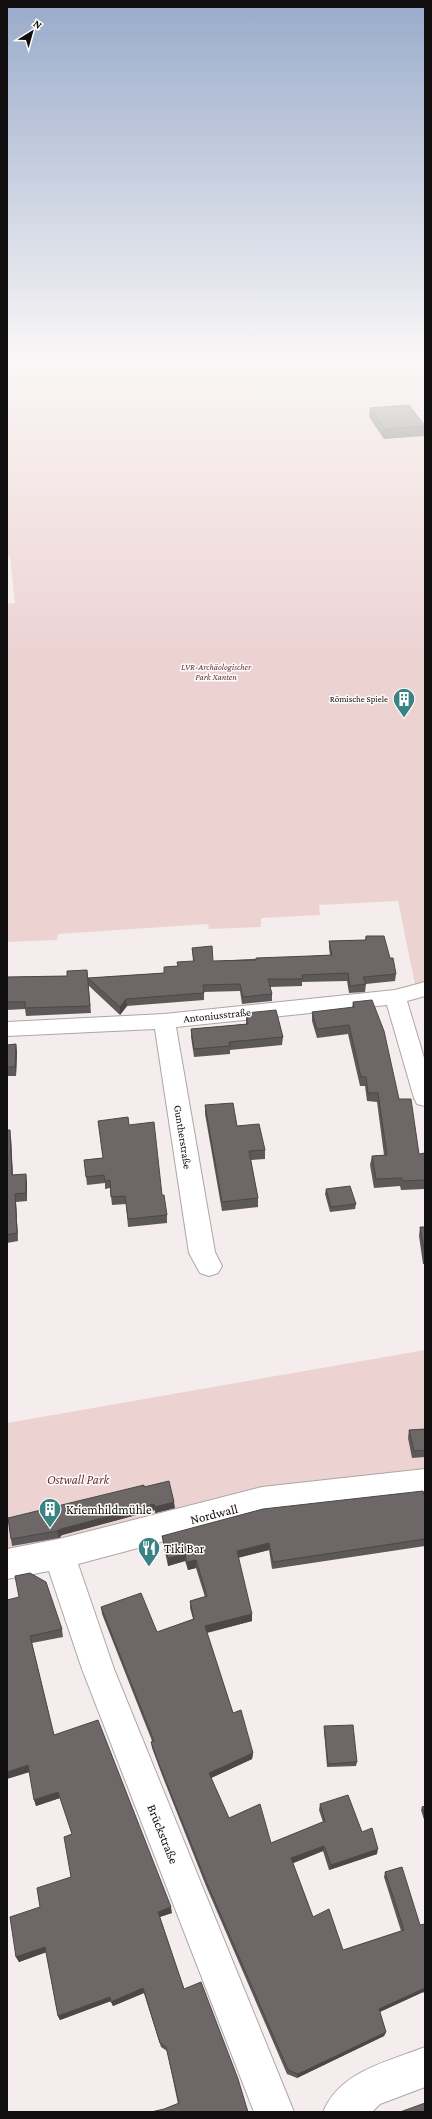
<svg xmlns="http://www.w3.org/2000/svg" width="432" height="2119" font-family="'Crimson Pro',serif">
<style>
.green{fill:#edd2d2}
.lines{fill:none;stroke-linecap:round;stroke-linejoin:round}
.minor-casing{stroke:#ada6a6;stroke-width:2}
.minor{fill:#fff;fill-rule:evenodd}
.wall{fill:#5e5959}
.shaded-wall{fill:#4c4848}
.building{fill:#6d6767;stroke:#4c4848}
.labels{text-anchor:middle;dominant-baseline:central;stroke-width:3;stroke-linejoin:round;paint-order:stroke}
.far-park-label{font-size:9px;font-style:italic;fill:#663235;stroke:#fffcfc}
.far-poi-label{font-size:9px;fill:#100e0e;stroke:#fffcfc;text-anchor:end}
.street-label{font-size:11px;fill:#100e0e;stroke:#fffcfc}
.near-park-label{font-size:13px;font-style:italic;fill:#663235;stroke:#fffcfc}
.near-poi-label{font-size:13px;fill:#100e0e;stroke:#fffcfc;text-anchor:start}
.near-street-label{font-size:13px;fill:#100e0e;stroke:#fffcfc}
</style>
<rect width="100%" height="100%" fill="#f5eded"/>
<path class="green" d="M7,360h418v623l-10,1 -17,-83 -79,4 1,10 -59,3v9l-52,2 -1,-5 -150,10 -1,6 -50,2v-338l8,-1 -5,-47h-3z
M425,1350v133l-418,81v-141z"/>
<g class="lines">
<g class="minor-casing">
<path id="minor" d="M425,982v14l-18,5 18,60v45l-8,-2 -3,-6 -27,-93 -211,22 39,225 7,14 -4,7 -9,3 -9,-3 -11,-20 -34,-224 -148,7v-14l157,-8 231,-24z
M425,1469v28l-163,18 -184,49 36,105 180,443h-40l-172,-443 -33,-98 -42,8v-30l52,-10 203,-52z
M425,2047v40l-45,17 -8,8h-49c17,-41 64,-50 102,-65z"/>
</g>
<use href="#minor" class="minor"/>
</g>
<path class="wall" d="M370,408l55,18 -1,10 -40,3 -15,-22z
M366,936l24,22 6,16 -1,7 -29,3 -1,8 -16,1 -2,-12 -45,1v4l-32,1 2,7v7l-30,3 -2,-13 -36,1v8l-77,6 -7,9 -32,-30v-7l76,-5 13,-7 16,-5 -1,-13 21,13 97,-5 20,-1 -1,-7v-7l36,-1z
M87,970l4,43 -65,3 -1,-7 -18,1v-33l60,-1z
M353,1002l46,97 20,55 6,1v34l-24,1 -1,-4 -26,2 -4,-23 2,-9 12,-1 -7,-53 -10,-1 -2,-15h-5l-12,-52 -31,4 -5,-17v-9l40,-4z
M246,1013l37,24 -1,8 -52,5v4l-36,3 -3,-20v-8l55,-5z
M16,1044l1,9 -1,23h-9v-31z
M205,1105l32,21 28,24v9l-14,1 7,38v9l-36,4 -17,-97z
M129,1125l33,70 5,20v8l-39,4 -2,-23 -14,1 -2,-17 -5,1v-6l-18,2 -3,-25 19,-2z
M7,1130l4,8 2,37 14,7v19l-11,1 2,39 -11,2z
M326,1189l30,15 -1,5 -25,3 -5,-18z
M420,1227h5v37h-2l-4,-28z
M425,1429v28l-13,1 -4,-20 1,-8z
M144,1487l31,21 -20,5v-3l-93,25 -3,3 -47,8 -1,-7z
M425,1497v49l-153,23 -3,-19 -31,8 14,63 -45,12 26,80 20,40 -1,6 -41,19 18,40 42,25 52,-21 -4,-12 1,-6 42,28 15,22 -48,16 -6,-19 -30,12 20,54 30,33 58,-19 -17,-54 1,-5 17,-5 19,126 -41,19 6,20 -2,4 -87,42 -10,-4 -81,-188 -44,-111 -10,-27 -1,-6 1,-1 -50,-127 -1,-7 56,25 36,-13 -3,-11v-7l15,-4 -9,-29 -8,2 -3,-9 -17,5 -5,-23 -1,-7z
M7,1600l55,29 1,8 -31,6 22,92 118,178 -12,4 24,72 64,123 -84,-3 14,-5 -11,-53 -6,-4 -17,-54 -31,13 -2,-5 -51,19 -2,-4 -12,-64 -27,10 -3,-5 24,-50 31,-30 1,-43 -12,-36 -24,8z
M324,1726l33,36 -1,4 -29,1 -3,-37z
M425,1806v17l-4,-13 1,-3z"/>
<path class="shaded-wall" d="M126,999l1,7 -7,9v-8z
M16,1044l1,9 -1,23 -1,-9z
M10,1130l1,8 2,45 -1,-8z
M26,1174l1,8v19l-1,-8z
M15,1194l1,8 2,39 -1,-8z
M174,1502l1,6 -20,5v-6z
M154,1504l1,6 -93,25 -3,3 -2,-7 4,-2z
M269,1543v7l-33,8 1,-7z
M185,1554v7l-17,5v-8z
M196,1560v8l-8,2 -1,-8z
M252,1614v7l-47,12v-7z
M253,1753l-1,6 -43,20v-6z
M28,1765l2,7 -23,7v-7z
M58,1792l2,6 -24,8 -2,-6z
M324,1846l-1,5 -32,13v-6z
M378,1849l-1,5 -48,16 2,-5z
M171,1907l1,6 -13,4 -1,-5z
M45,1947l2,5 -28,10 -3,-5z
M143,1988l1,5 -31,13 -2,-4z
M425,1988v4l-4,1 -44,20 2,-4z
M110,1997l1,4 -51,19 -2,-4z
M386,2032l-2,4 -87,42 1,-4z"/>
<path class="building" d="M409,405l16,21 -40,3 -15,-21z
M366,936h18l6,22h3l3,16 -33,3 3,7 -16,2 -2,-13 -46,2 1,4h-35l4,15 -29,3 -3,-13 -37,1 1,8 -78,6 -6,8 -32,-29 76,-5v-6l14,-1 -1,-4 17,-1 -2,-13 20,-2 1,15 43,-1v-2l54,-2 22,-1 -3,-14 37,-1z
M87,970l3,36 -65,2v-6h-18v-25l60,-1v-5z
M372,1000l12,31 15,68h12l8,55 6,-1v27l-23,1v-3l-26,1 -4,-23 15,-1 -9,-62h-10l-2,-16h-5l-12,-52 -32,4 -5,-17 42,-5 -1,-5z
M276,1010l7,27 -54,5 1,4 -36,3 -3,-20 57,-5 -2,-11z
M16,1044l-1,23h-8v-22z
M233,1103l4,23 22,-2 6,26 -16,1 9,47 -36,4 -17,-97z
M128,1117l1,8 25,-3 8,73h2l3,20 -39,4 -3,-23 -14,1 -1,-17 -5,1 -1,-6 -18,2 -2,-17 19,-2 -5,-37z
M7,1130h3l2,45 14,-1v19l-11,1 2,39 -10,2z
M350,1186l6,18 -25,3 -5,-18z
M420,1227h5v27z
M425,1429v21l-11,1 -5,-21z
M169,1481l5,21 -19,5 -1,-3 -93,25 -4,2 -46,8 -3,-21 136,-33v2z
M423,1491l2,6v42l-152,23 -4,-19 -32,8 15,63 -47,12 28,87 8,-3 12,43 -44,20 20,45 31,-14 11,39 54,-22 -5,-17 28,-9 14,37 10,-4 6,21 -47,16 -7,-19 -33,12 22,59 16,-8 14,41 61,-20 -19,-58 17,-5 18,58 5,-1v64l-46,21 7,23 -88,42 -10,-4 -82,-189 -45,-112 -10,-27 3,-1 -53,-134 40,-14 16,39 37,-13 -4,-18 17,-5 -11,-36 -9,2 -2,-8 -17,4 -6,-22 101,-27z
M30,1573l16,9 16,47 -32,7 24,99 44,-15 73,187 -13,5 26,77 17,-7 37,97 10,33h-97l13,-3 15,-6 -13,-56 -6,-4 -17,-55 -32,14 -1,-5 -52,19 -13,-69 -29,10 -6,-40 30,-10 -3,-19 34,-11 -7,-40 8,-3 -14,-42 -24,8 -6,-35 -21,7v-172l12,-3 -4,-21z
M353,1725l4,37 -29,2 -4,-38z
M425,1806v10l-3,-9z
M425,2103v9h-25z"/>
<linearGradient id="sky" x2="0" y2="1"><stop stop-color="#99abca"/><stop offset="0.55" stop-color="#faf7f7"/><stop offset="1" stop-color="#faf7f7" stop-opacity="0"/></linearGradient>
<rect width="432" height="657" fill="url(#sky)"/>
<defs>
<g id="building-pin" transform="scale(1.15)"><path d="M0 17L-7.5 6A9.5 9.5 0 1 1 7.5 6Z" fill="#3a8384" stroke="#fffcfc"/><path d="M-4-6H4V6H1V3H-1V6H-4ZM-2.5-4.3h1.7v1.8h-1.7ZM.8-4.3h1.7v1.8H.8ZM-2.5-1h1.7V.8h-1.7ZM.8-1h1.7V.8H.8Z" fill="#fff"/></g>
<g id="restaurant-pin" transform="scale(1.15)"><path d="M0 17L-7.5 6A9.5 9.5 0 1 1 7.5 6Z" fill="#3a8384" stroke="#fffcfc"/><path d="M-5-6h1v4h1v-4h1v4h1v-4h1v5L-1.5 .5V6h-2V.5L-5-1ZM5-6V6H3V1.5H1.5Q1.5-4 5-6Z" fill="#fff"/></g>
</defs>
<g fill-rule="evenodd">
<use href="#building-pin" x="404" y="699"/>
<use href="#building-pin" x="50" y="1509"/>
<use href="#restaurant-pin" x="149" y="1548"/>
</g>
<g class="labels">
<g class="far-park-label">
<text x="216" y="667">LVR-Archäologischer<tspan x="216" dy="10">Park Xanten</tspan></text>
</g>
<g class="far-poi-label">
<text x="388" y="699">Römische Spiele</text>
</g>
<g class="street-label">
<text transform="translate(217 1015) rotate(-6)">Antoniusstraße</text>
<text transform="translate(183 1137) rotate(81)">Guntherstraße</text>
</g>
<g class="near-park-label">
<text x="78" y="1479">Ostwall Park</text>
</g>
<g class="near-poi-label">
<text x="66" y="1509">Kriemhildmühle</text>
<text x="164" y="1548">Tiki Bar</text>
</g>
<g class="near-street-label">
<text transform="translate(214 1514) rotate(-14)">Nordwall</text>
<text transform="translate(163 1834) rotate(68)">Brückstraße</text>
</g>
</g>
<rect width="432" height="2119" fill="none" stroke="#100e0e" stroke-width="16"/>
<g transform="translate(32 32) rotate(37)" stroke="#fffcfc" stroke-width="3" paint-order="stroke">
<path d="M0-3L7 15L0 10L-7 15Z" fill="#100e0e"/>
<text y="-6" font-size="11" font-weight="bold" text-anchor="middle" fill="#100e0e">N</text>
</g>
</svg>
